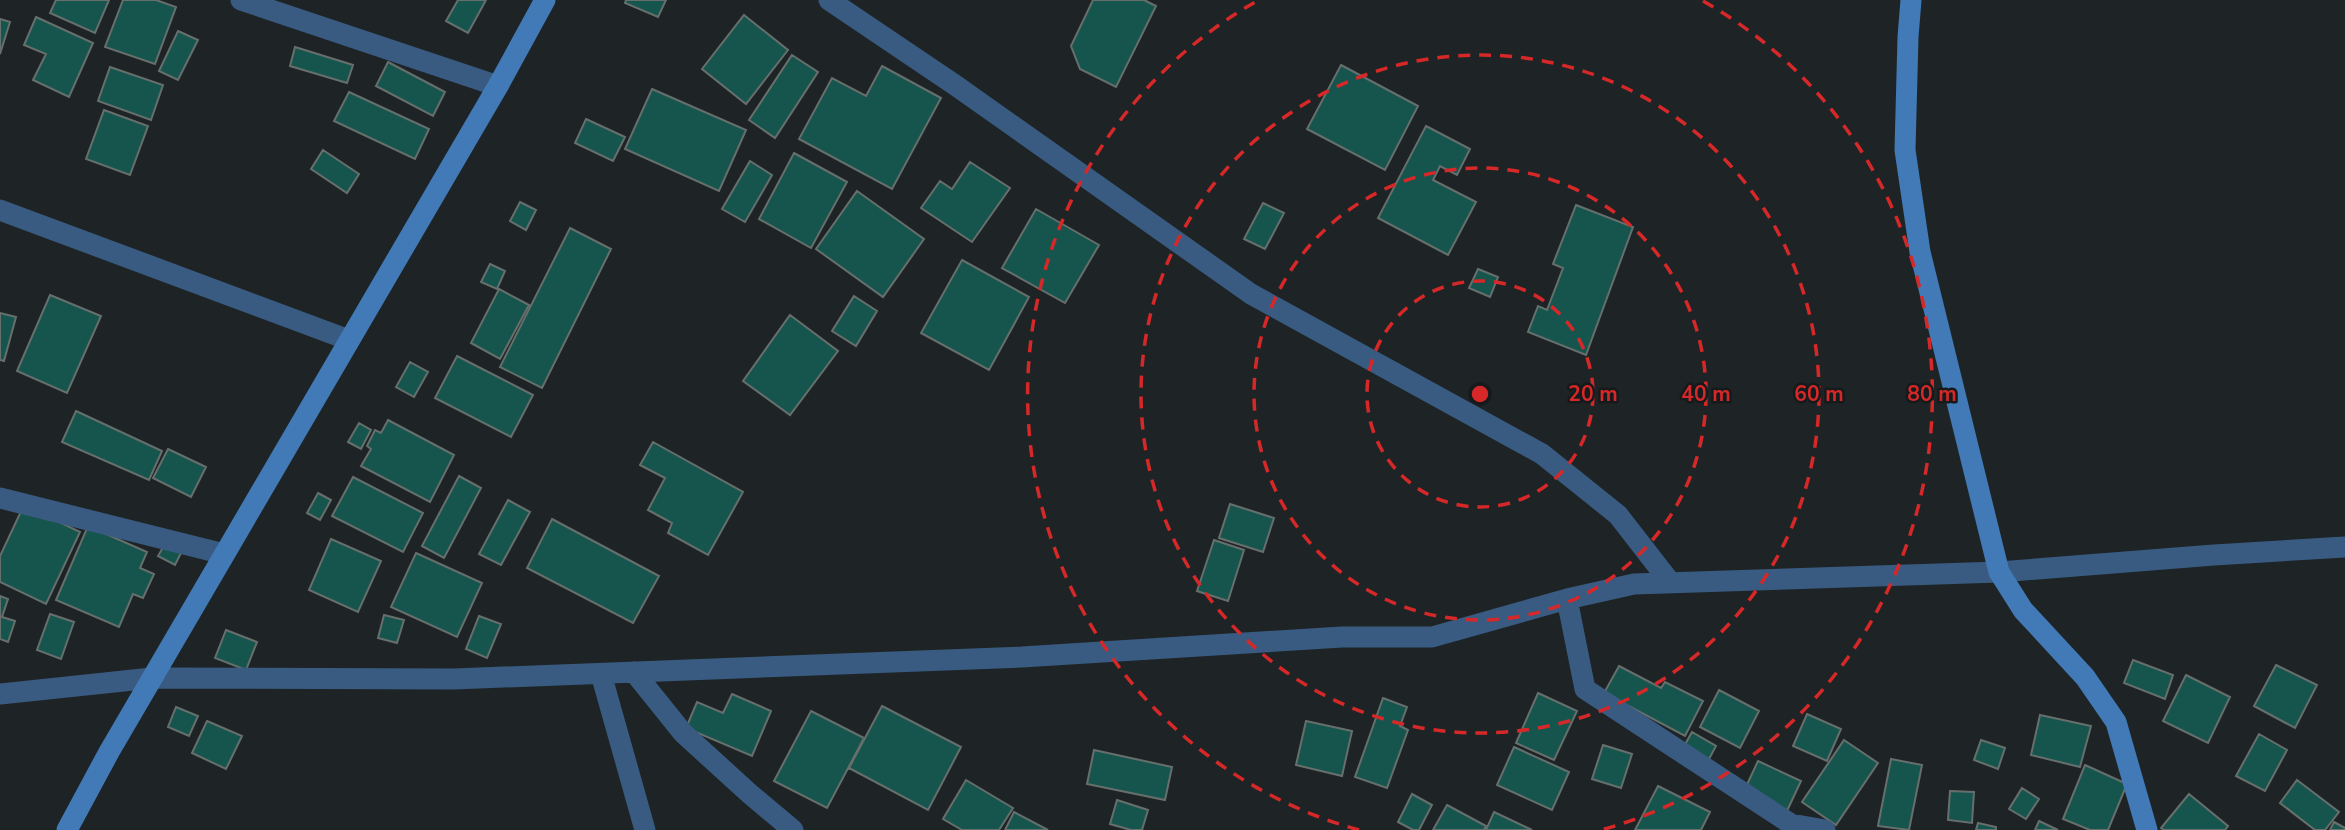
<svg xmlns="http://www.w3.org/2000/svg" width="2345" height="830" font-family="'Nunito Sans',sans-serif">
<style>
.building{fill:#16554d;stroke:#676f6d;stroke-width:2}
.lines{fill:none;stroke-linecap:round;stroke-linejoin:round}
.street{stroke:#395b82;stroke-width:21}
.secondary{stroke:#427ab8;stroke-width:21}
.ring{fill:none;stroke:#d62828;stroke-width:3.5;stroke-dasharray:12 9}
.centre{fill:#d62828;stroke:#151a1c;stroke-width:3.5}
.ring-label{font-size:21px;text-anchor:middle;font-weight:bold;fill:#d62828;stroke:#151a1c;stroke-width:5;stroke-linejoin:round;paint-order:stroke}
</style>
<rect width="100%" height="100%" fill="#1e2425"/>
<path class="building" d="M56,0h53l-14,33 -45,-20z
M123,0h33l20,7 -21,57 -50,-17z
M458,0h28l-18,33 -22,-12z
M626,0h40l-8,17 -33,-14z
M1093,0h51l12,6 -40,81 -36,-18 -9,-23z
M744,15l44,35 -42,54 -44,-35z
M36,17l57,26 -24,54 -36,-17 13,-26 -22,-9z
M0,19l10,3 -10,32z
M178,31l20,9 -20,40 -19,-9z
M295,47l58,18 -6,18 -57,-17z
M792,55l26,17 -43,66 -26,-18z
M388,62l57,30 -12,24 -57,-30z
M1341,65l77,41 -33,64 -78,-41z
M882,66l59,32 -49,91 -93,-50 33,-61 34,18z
M110,67l53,18 -12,35 -53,-19z
M652,89l94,41 -27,61 -94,-42z
M349,92l80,37 -14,30 -81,-38z
M104,110l44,16 -18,49 -44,-16z
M586,119l39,18 -12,24 -38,-18z
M1426,126l44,23 -13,26 -17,-9 -7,14 43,22 -28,53 -70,-37z
M323,150l36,24 -12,19 -36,-24z
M794,153l53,29 -36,66 -52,-29z
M750,161l22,14 -27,47 -23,-13z
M970,162l40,26 -38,54 -51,-34 19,-27 12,8z
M857,191l67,48 -41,58 -67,-48z
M520,202l16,8 -10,20 -16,-9z
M1263,203l21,10 -19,36 -21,-10z
M1576,205l57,22 -47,128 -58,-23 10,-26 9,4 16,-42 -10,-4z
M1036,209l63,36 -34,58 -63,-35z
M570,228l41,21 -69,139 -42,-21z
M962,260l67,37 -40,73 -68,-37z
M490,264l15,7 -8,18 -16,-7z
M1478,269l20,8 -8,20 -21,-9z
M499,289l30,16 -29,54 -29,-16z
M50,295l51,21 -34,77 -50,-22z
M854,296l23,15 -21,35 -24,-15z
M0,313l16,4 -12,44 -4,-1z
M790,315l48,36 -48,64 -47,-34z
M457,356l76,39 -22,42 -76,-39z
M410,362l18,10 -14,25 -18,-10z
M76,411l86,40 -13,29 -87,-38z
M388,420l66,35 -24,47 -69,-36 10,-17 -4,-3 8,-16 6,3z
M359,423l12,7 -10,19 -13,-7z
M653,442l90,50 -35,63 -40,-22 4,-10 -24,-13 17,-32 -25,-13z
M168,449l38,18 -15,30 -38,-19z
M459,476l22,12 -37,70 -22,-12z
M353,477l70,36 -20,39 -71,-36z
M318,493l13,7 -11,20 -13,-7z
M508,500l22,12 -29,53 -22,-11z
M1230,504l44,14 -11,34 -44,-14z
M24,505l56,27 -34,72 -46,-22v-26z
M552,519l107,57 -26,47 -106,-55z
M88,526l59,26 -7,16 14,6 -11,24 -10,-4 -14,33 -63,-27z
M331,539l50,22 -23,51 -49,-22z
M1214,540l30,10 -16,51 -31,-10z
M166,542l16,9 -7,14 -17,-9z
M416,553l66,30 -25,54 -66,-30z
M0,596l8,3 -6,18 13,4 -7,21 -8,-3z
M50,614l24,8 -13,37 -24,-9z
M384,615l20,5 -7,23 -19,-5z
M479,616l22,8 -14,34 -21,-9z
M226,630l31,12 -11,28 -31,-12z
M2133,660l40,15 -8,24 -41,-16z
M2276,665l41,20 -22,43 -41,-22z
M1619,666l42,22 4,-6 38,19 -18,35 -81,-43z
M2186,675l44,22 -22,46 -45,-22z
M1719,690l40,21 -19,37 -40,-21z
M1538,693l39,18 -23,49 -38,-17z
M732,694l39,17 -19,45 -66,-28 11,-26 26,11z
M1383,698l24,9 -7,19 8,4 -21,58 -32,-11z
M882,706l79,41 -33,63 -79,-42z
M176,707l22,9 -9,20 -21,-9z
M811,711l53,27 -37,70 -53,-27z
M1807,714l34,15 -14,32 -34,-15z
M2040,715l51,11 -11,41 -49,-12z
M207,721l35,15 -16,33 -34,-16z
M1306,721l46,10 -10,45 -46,-11z
M1692,732l24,14 -8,15 -25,-13z
M2259,734l28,16 -22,41 -29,-15z
M1844,740l34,23 -42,62 -34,-23z
M1981,740l24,8 -7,21 -24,-9z
M1603,745l29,9 -11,34 -29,-9z
M1514,747l55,25 -17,38 -55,-25z
M1094,750l78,17 -7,33 -78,-16z
M1891,759l31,6 -13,65 -31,-4z
M1758,761l43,20 -14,30 -43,-20z
M2085,765l42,19 -19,46h-18l-27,-11z
M966,780l47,28 -14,22h-37l-19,-11z
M2297,780l42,32 -14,18h-10l-35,-27z
M1658,786l52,26 -9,18h-66z
M2022,788l17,11 -13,20 -17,-10z
M1950,791l24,1 -2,31 -24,-3z
M1412,794l20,11 -13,25h-6l-15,-8z
M2189,794l39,32 -3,4h-61l-3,-2z
M1117,800l31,10 -6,20h-11l-21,-6z
M1447,805l39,21 -2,4h-51z
M1014,812l34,18h-43z
M1494,812l38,18h-46z
M2039,821l19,9h-23z
M2334,822l11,6v2h-15z
M1978,823l18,4v3h-20z"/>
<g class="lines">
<path class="street" d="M241,0l257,86
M829,0l126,85 296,209 291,160 76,61 52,67
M0,210l349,130
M0,498l224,56
M1567,599l18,90 206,135 34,6
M634,672l49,61 67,61 43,36
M601,674l44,156
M0,694l152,-16 302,1 568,-22 320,-20h90l135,-38 67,-15 365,-12 215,-17 131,-8"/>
<path class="secondary" d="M1911,0l-3,37 -3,113 15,102 79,320 24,38 62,67 31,45 31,108
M67,830l42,-78 389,-666 47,-86"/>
</g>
<g class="ring">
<circle cx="1480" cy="394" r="113"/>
<circle cx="1480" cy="394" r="226"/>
<circle cx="1480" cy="394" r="339"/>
<path d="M1359 830A452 452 0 0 1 1257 1M1703 1A452 452 0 0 1 1601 830"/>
</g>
<circle cx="1480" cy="394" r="10" class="centre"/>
<g class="ring-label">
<text x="1593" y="401">20 m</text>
<text x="1706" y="401">40 m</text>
<text x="1819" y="401">60 m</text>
<text x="1932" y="401">80 m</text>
</g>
</svg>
